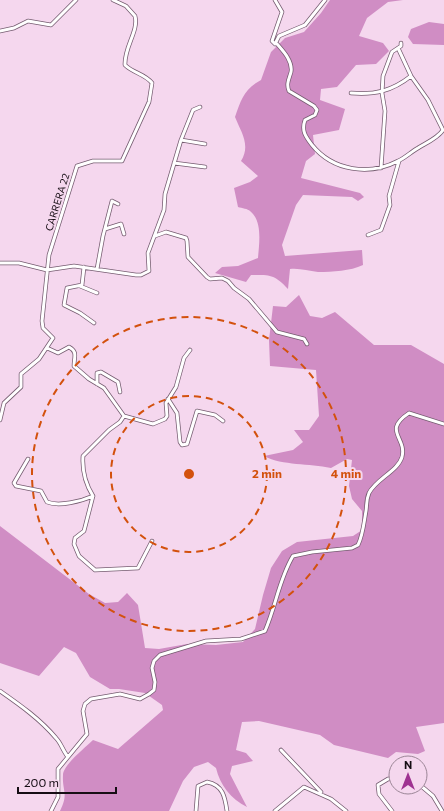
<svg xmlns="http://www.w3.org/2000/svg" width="444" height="811" font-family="Commissioner,sans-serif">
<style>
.forest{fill:#d08dc4}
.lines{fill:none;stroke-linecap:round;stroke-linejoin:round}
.minor-casing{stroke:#755c70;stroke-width:4.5}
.minor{stroke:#fff;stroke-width:3}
.ring{fill:none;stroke:#d3510d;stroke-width:2;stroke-dasharray:7 5}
.labels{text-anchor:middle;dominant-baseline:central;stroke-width:4;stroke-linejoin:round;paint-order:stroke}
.street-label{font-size:10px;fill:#160d14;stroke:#f5d7ee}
.centre{fill:#d3510d;stroke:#f5d7ee;stroke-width:2}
.ring-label{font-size:12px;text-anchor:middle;font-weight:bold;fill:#d3510d;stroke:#f5d7ee;stroke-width:4;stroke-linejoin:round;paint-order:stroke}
</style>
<rect width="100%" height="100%" fill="#f5d7ee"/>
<path class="forest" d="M330,0h73l-15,2 -21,16 -8,18 24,7 6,8 -13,13 -20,1 -19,22 -16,2 -1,11 25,9 -6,21 -26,5 2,19 -9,7 -5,17 59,15 4,4 -6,4 -6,-4 -49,-2 -7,10 -14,40 3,11 77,-6 1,15c-13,6 -30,7 -45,7 -10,-1 -18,-4 -28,-3l-2,20c-14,-15 -18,-14 -37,-14l-5,7 -31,-9 7,-6 16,-1 20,-8c1,-14 5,-37 -8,-47 -2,-2 -8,-3 -12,-4l-4,-19 16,-6 8,-6 -17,-15c10,-16 0,-29 -6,-44 6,-17 9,-28 26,-37l10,-28 14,-14 19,-6 17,-19z
M429,22l15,2v21l-31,-1 -5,-7 3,-8z
M299,295l11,21 12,2 13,-6 39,33h37l33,19v359l-28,4 9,24 -7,3 -22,-2 -8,6 -54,-13 -14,-10 -61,-14 -17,1 -6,28 10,3 7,8 -21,5 -2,8 17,33c-16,-8 -27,-22 -31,-39l-8,-6 -14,5 -11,14 -14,30h-109c9,-18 2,-20 3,-36 0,-10 23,-28 30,-35l25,9 45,-39 -1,-5 -17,-12 -26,-4h-9l-20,-12 -14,-24 -12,-6 -25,29 -39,-13v-137l89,68 16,9 13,-1 9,-9 11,12 7,43 14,1 28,-5 29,1 27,-3 12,-13 8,-34 8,-27 11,-17 15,-9 56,-6 9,-6v-19l-10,-12 -3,-13 3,-26 -5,-1 -16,9c-22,-5 -48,-2 -67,-12l29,-6 10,-8 -9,-12h15l10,-14 -3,-46 -46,-4 -1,-26 4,-34 13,1z"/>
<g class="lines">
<g class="minor-casing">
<path id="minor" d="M275,0l7,12 -10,29 3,3 4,-8 26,-11 20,-25
M0,31l14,-3 14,-7 23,4 25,-25
M277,44c6,7 16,17 14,28 -2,7 -5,12 -2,19l25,15 3,4 -2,5 -10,5c-4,11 1,17 7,25 21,26 57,31 86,16 7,-3 13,-9 20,-13 8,-5 20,-10 25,-18l-15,-30 -17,-24 -13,-28
M351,93c24,2 41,-2 60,-17
M181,140l24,4
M174,163l31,4
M381,168l4,-57 -3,-18 1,-17 9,-24 9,-6v-3
M105,229l16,-5 3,10
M368,235l13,-5 9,-25 -1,-9 10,-35
M155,236l11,-4 20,6 1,3 1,16 19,20 3,2 12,-1 6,3 6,7 15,11 28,33 27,7 3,5
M0,263h19l28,7 27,-4 62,9h5l8,-4 -1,-18 16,-43 1,-16 16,-54 12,-30 7,-3
M84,267l-2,18 -15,3 -3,17 16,8 14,10
M97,269l6,-33 9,-35 6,3
M80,286l17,7
M47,348l11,5 11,-6c9,5 5,10 5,19l15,13 15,9 20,28 -4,6 -11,8 -26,26c-1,14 2,27 10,40l-9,35 -9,7 -1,6 5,12 16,14 43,-2 14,-27
M97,384v-11l4,-1 17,10 2,10
M168,399l9,14 3,29 2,3 5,-1 10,-33 18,4 8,6
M124,416l29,8 12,-5 2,-3 -1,-13 10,-16 8,-29 6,-8
M0,420l4,-17 17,-16v-13l18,-15 14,-21 -10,-10 -1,-7 7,-66 28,-89 16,-5h29l27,-59 3,-19c-7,-9 -19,-10 -27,-18 -1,-18 14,-34 10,-49l-9,-10 -13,-6
M28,459l-14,24 2,3 25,5 6,11c12,5 35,-1 46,-6
M0,691c20,14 40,28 56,47 5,5 7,13 12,19
M281,750l40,42
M420,785l13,11 9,15
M51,811l7,-14v-28l29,-35 -4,-23 2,-7 6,-5 29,-5 20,5 9,-5 5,-4 1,-8 -3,-14 2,-7 6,-6 46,-14 35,-2 24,-8c11,-25 14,-52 28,-75l19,-4 40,-4 6,-3c5,-10 6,-23 8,-34 1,-6 0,-11 3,-18 7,-14 29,-22 33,-36 5,-20 -20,-26 7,-44l35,11
M196,811l2,-25 9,-4c16,3 18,15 20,29
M275,811l29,-24 27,12 15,12
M392,811l-13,-17 -1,-9 10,-6 8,-1"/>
</g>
<use href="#minor" class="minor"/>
</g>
<g class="ring">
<circle cx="189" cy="474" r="78"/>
<circle cx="189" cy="474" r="157"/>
</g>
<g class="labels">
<g class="street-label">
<text transform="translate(57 202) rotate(-73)">CARRERA 22</text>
</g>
</g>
<circle cx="189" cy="474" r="6" class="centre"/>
<g class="ring-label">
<text x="267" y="478">2 min</text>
<text x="346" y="478">4 min</text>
</g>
<g transform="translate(408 775)"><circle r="19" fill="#f5d7ee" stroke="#9c8697"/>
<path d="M0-3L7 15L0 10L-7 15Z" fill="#9f3291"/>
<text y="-6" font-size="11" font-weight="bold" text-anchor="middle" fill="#160d14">N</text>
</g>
<path d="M18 787v6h98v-6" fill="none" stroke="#160d14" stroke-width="2"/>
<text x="24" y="787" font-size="12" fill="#160d14" stroke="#f5d7ee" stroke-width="3" paint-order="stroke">200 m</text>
</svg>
